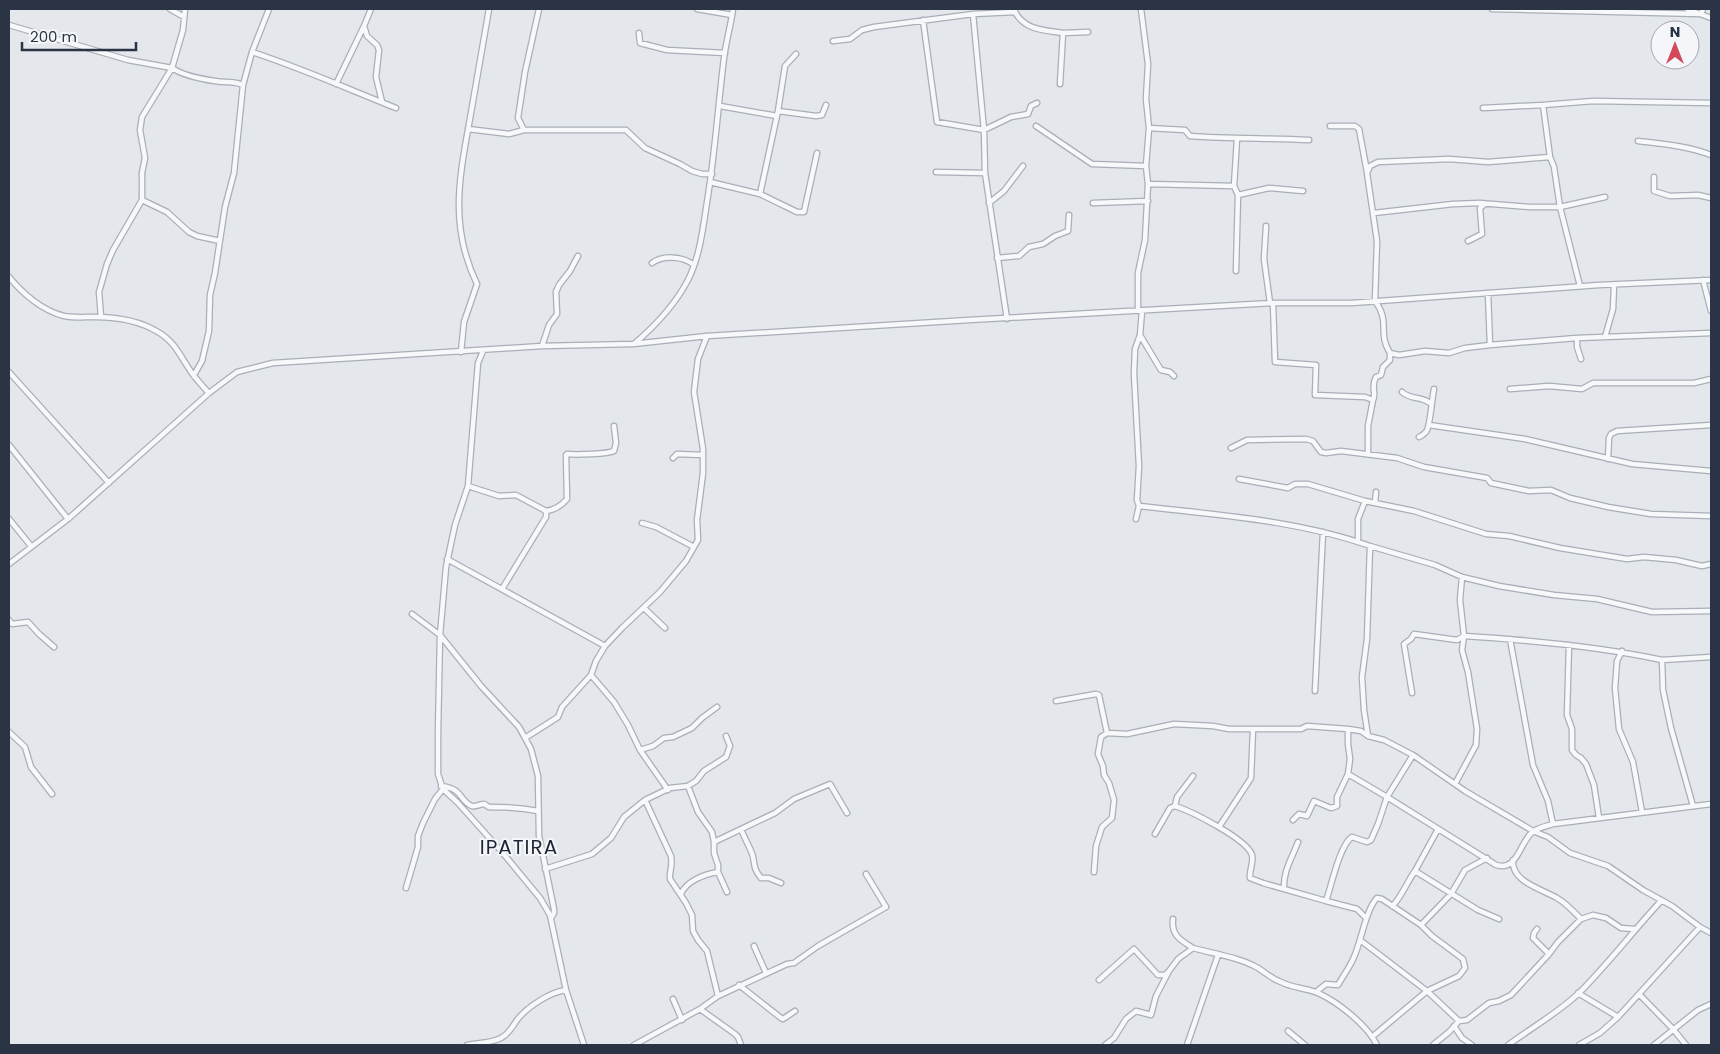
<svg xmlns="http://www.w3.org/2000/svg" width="1720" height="1054" font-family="Poppins,sans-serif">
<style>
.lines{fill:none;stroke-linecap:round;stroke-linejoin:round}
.street-casing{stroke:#a9aeb7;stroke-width:7}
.street{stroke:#f7f8fa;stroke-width:4.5}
.labels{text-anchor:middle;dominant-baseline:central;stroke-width:4;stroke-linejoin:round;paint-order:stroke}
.quarter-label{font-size:20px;letter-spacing:1px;fill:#1d2536;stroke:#f4f6f9}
</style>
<rect width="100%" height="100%" fill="#e4e7ec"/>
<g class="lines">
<g class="street-casing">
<path id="street" d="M170,9l14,8
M371,9l-7,17 3,10 10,9 2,5 -3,27 6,25
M697,9l35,6
M1492,9l209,5 2,-5
M1687,9l24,9
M1015,12c10,18 28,18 48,21l-3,51
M923,20l14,102 47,8 27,-13 17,-3 3,-8 6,-3
M9,25l119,35 44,8 11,-38 2,-21
M639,33l1,10 27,7 58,3
M1063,33l25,-1
M833,41l17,-2 12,-9 12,-3 99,-13
M252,52c49,16 96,37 144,56
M336,84l28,-58
M243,85l9,-33 17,-43
M1543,105l50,-4 118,2
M720,106l57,10
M1483,108l60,-3 7,52
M778,111l7,-45 11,-12
M1036,126l56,38 54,2
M1330,126h25l4,3 8,43
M1149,128l36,2 5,6c40,3 80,2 119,4
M468,129l41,5 15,-4h102l19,18 35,16 12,7 10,3h10
M524,130l-6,-12 7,-46 14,-63
M1237,139l-3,47 4,9 31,-7 34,3
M1638,141c25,3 50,5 73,14
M936,172l49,1
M1654,177v14l16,5 28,-1 13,3
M710,182l50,12 37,18h7l13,-59
M1148,184l86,2
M760,194l18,-83 38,5 6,-1 4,-10
M142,200l25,12 22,20 8,4 23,5
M989,203l15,-12 19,-25
M1093,203l55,-2
M1374,213l79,-9 27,-1 50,4h30l45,-10
M1266,226l-2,33 6,44
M1468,241l14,-7 -2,-26 5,-4
M997,258l22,-2 10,-9 14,-3 12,-8 13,-5 1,-16
M652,263c11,-8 31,-7 42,2
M1236,271l2,-76
M9,277c14,17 34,34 55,39 10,2 21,1 31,1 21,0 45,4 63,15 18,10 24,28 36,44 5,6 10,12 15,17
M1703,280l8,31
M1580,286l-20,-79 -6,-40 -4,-10 -62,5 -39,-3 -71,3 -8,4 -3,7 10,68 -2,60c16,21 2,32 15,52l9,2 26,-4 24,2 16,-5 25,-3 87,-7 134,-5
M1488,293l2,52
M1273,303l2,59 41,3 -1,30 50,2 8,3 -5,26v28
M1138,311v-38l7,-33 3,-56 -2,-18 3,-38 -3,-29 2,-35 -7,-55
M101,317l-2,-25 8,-28 6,-14 29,-50v-27l3,-15 -5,-28 2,-13 30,-49c12,8 29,11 43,13 11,2 19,0 28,4l-9,88 -9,34 -10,66 -5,22 -1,36 -7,30 -8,14
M1007,319l-22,-146 -1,-43 -11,-116 42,-2v-3
M1140,335l21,35 9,2 4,4
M1605,337l8,-28 1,-24
M1577,338v9l4,12
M634,344c21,-18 41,-39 54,-64 12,-24 15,-52 19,-78 8,-48 11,-96 17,-144 2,-17 7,-33 9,-49
M542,346l7,-21 8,-11 -1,-22 3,-7 11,-14 8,-15
M483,351l-5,12 -10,123 -13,39 -9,42 -6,68 -2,98v41l5,15 15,14 44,49 38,46 10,17 16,75 18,55
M461,352l3,-30 13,-38c-30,-62 -16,-113 -5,-177 6,-33 11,-65 17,-98
M9,372l100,111
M1510,389l39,-3 33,3 11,-6h101l17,-4
M1402,392c9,8 19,4 28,11
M1373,400c4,-8 -3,-12 3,-23l5,-2 2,-8 7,-7v-7
M1429,425l96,14 107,25 79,7
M1419,437c3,-1 5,-3 7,-5 4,-4 6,-34 8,-43
M9,445l59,74
M1231,448l16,-8 59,-1 7,2 8,11 5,1 15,-2 56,7 27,9 63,11 4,5 38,8 22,-1 19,8 38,9 43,7 60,2
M673,458l4,-4 26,1
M1608,459l1,-21 2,-4 6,-3 94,-6
M1239,479l49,9 7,-4h13l57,17
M468,486l31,10 17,-1 30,16
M1375,503l1,-11
M1139,506l-2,-6 2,-34 -5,-92 1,-25 5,-14 2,-24
M9,519l22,27
M1136,519l3,-13c77,9 158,14 231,40
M642,523l14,4 38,20
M1358,542v-23l7,-18 49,10 72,23 23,2 51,12 67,11 17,-2 32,3 26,6 9,-2
M447,559l158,87
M9,564l59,-45 141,-126 28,-21 36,-9 269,-17 91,-2 74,-8 262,-16 304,-17h79l247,-18 112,-5
M502,589l44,-72v-6c9,-1 16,-6 21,-12l-1,-44 1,-1c9,1 41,0 47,-3l2,-8 -2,-17
M644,608l21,20
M412,614l28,21 41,51 38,41 12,22 7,27 1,60 15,73v4l-3,5
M9,620l3,4 16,-2 11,12 15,13
M1510,639l23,126 15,36 5,23
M1569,645l-2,70 5,14v21l4,5 5,3 5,6 8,21 5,33
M1622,651l-5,10 -2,27 4,41 14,33 9,50
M1662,660l49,-3
M591,675l23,27 14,23 12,25 28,40
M1315,691l8,-159
M1412,693l-8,-49 7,-5 3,-5 43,6 7,-4c66,4 133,10 198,24l1,30 8,38 22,78
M1056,701l40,-7 3,1 8,38
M9,732l16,15 6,20 21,27
M1368,736l-4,-26 -2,-33 5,-38 3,-93 65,19 27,12 37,9 55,9 43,4 55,13 59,-1
M525,738l33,-21 4,-10 29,-32 5,-14 9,-15 17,-18 38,-36 26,-31 12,-21 -1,-20 6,-47v-24l-9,-57 4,-33 9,-23
M640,750l13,-4 11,-8 9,-1 19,-9 10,-10 15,-11
M1413,755l-29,-15 -16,-4 -7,-5 -13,-2v15l2,15 -2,15 39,23 109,68c23,7 24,-26 38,-34 6,-4 13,-5 19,-7l158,-20
M1455,784l21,-39 1,-16 -9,-57 -6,-22 2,-14 -4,-36 2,-23
M441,786c22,2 19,16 31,20 4,1 8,-2 12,-2 3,1 4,4 7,3 16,0 31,1 47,4
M688,786l10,26 14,20 2,10v11l4,12v7l9,20
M645,800l26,56c2,11 -2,15 -1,23l16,24 6,12 1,16 5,9 9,11 11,45
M1175,806l2,-9 16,-21
M1293,820l6,-6 8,2 7,-15 17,7 6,-2v-9l11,-23
M1219,827l32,-49 2,-49
M741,829c3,8 7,15 10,22 5,10 0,15 10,27h8l12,5
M1155,834l15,-26 5,-2c16,5 72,33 77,49 2,8 -3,15 -2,23l13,5 63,18
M714,842l61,-29 19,-14 36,-15 17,29
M1513,860c-2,22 29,29 44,38 9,5 17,14 24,21
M545,869l47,-15 19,-16 13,-21 21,-17 25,-12 18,-2 8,-5 8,-10 22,-14 4,-11 -4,-10
M1415,871l23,-42
M1094,872l2,-26 6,-19 10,-9 2,-18 -5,-17 -5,-8 -1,-9 -5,-12 3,-17 6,-4 20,1 47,-10 39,2 16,3h72l6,-3 41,3
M406,888l12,-41v-11l5,-13 12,-24 8,-10
M1284,889c-1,-18 8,-31 14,-47
M681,894c5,-13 24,-20 37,-22
M1392,906c8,-6 16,-26 23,-35l63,39 21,9
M1366,918l-9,-9 -31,-8c5,-14 14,-57 26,-64l15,5 4,-2 7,-16 9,-27 26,-42 52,36 68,40 15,6 22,16 38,13 35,24 29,16 28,21 11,6
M1173,919c-2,16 7,21 20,29
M1537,929l-3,4 -1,5 16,16
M1360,940l67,51 32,-15 6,-8 -2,-9 -31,-23 -11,-11 30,-31 14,-24 22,-12
M754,946l12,27
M1099,980l35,-31 24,26h7l3,-3
M739,985l42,33 2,1 12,-8
M1316,992l10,-8 12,1c5,-9 12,-18 16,-28 7,-15 12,-48 23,-59l5,1 39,26
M1578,993l40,24
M1639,994l34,35 13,16
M673,999l9,21
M700,1009l35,25 3,3 3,8
M1454,1026l8,12 10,7
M1288,1031l17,14
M1372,1037l55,-46 32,30
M467,1045c11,-2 25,-2 34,-7 8,-4 11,-11 16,-18 10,-13 33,-28 49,-30
M634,1045l66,-36 18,-13 69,-32 7,-1 24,-17 68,-39 -20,-33
M1105,1045l9,-7 12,-19 10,-8 15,4 5,-19 13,-25 9,-12 15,-11c21,6 46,9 65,20 8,5 14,11 23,14 11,6 25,6 37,11 20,9 49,32 59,52
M1187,1045l31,-90
M1433,1045l16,-13 10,-11 8,-1 22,-17 10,-2 12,-6 38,-41 9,-12 23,-23 12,-4 13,3 15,10 14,1
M1508,1045c23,-17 50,-32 71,-52 29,-29 54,-62 82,-92
M1579,1045l21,-12 18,-16 82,-90
M1654,1045l44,-35 13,-6"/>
</g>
<use href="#street" class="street"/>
</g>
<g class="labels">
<g class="quarter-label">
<text x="519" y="847">IPATIRA</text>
</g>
</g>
<rect width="1720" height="1054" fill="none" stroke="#2b3445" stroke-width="20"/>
<g transform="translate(1675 45)"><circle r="24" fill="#f4f6f9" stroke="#a4a8b1"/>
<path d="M0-4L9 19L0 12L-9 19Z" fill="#d1495b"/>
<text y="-8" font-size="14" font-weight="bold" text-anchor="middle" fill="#2b3445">N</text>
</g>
<path d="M22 42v8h114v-8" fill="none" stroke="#2b3445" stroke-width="2.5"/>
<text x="30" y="42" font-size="15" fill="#2b3445" stroke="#f4f6f9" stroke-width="4" paint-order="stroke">200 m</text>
</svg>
